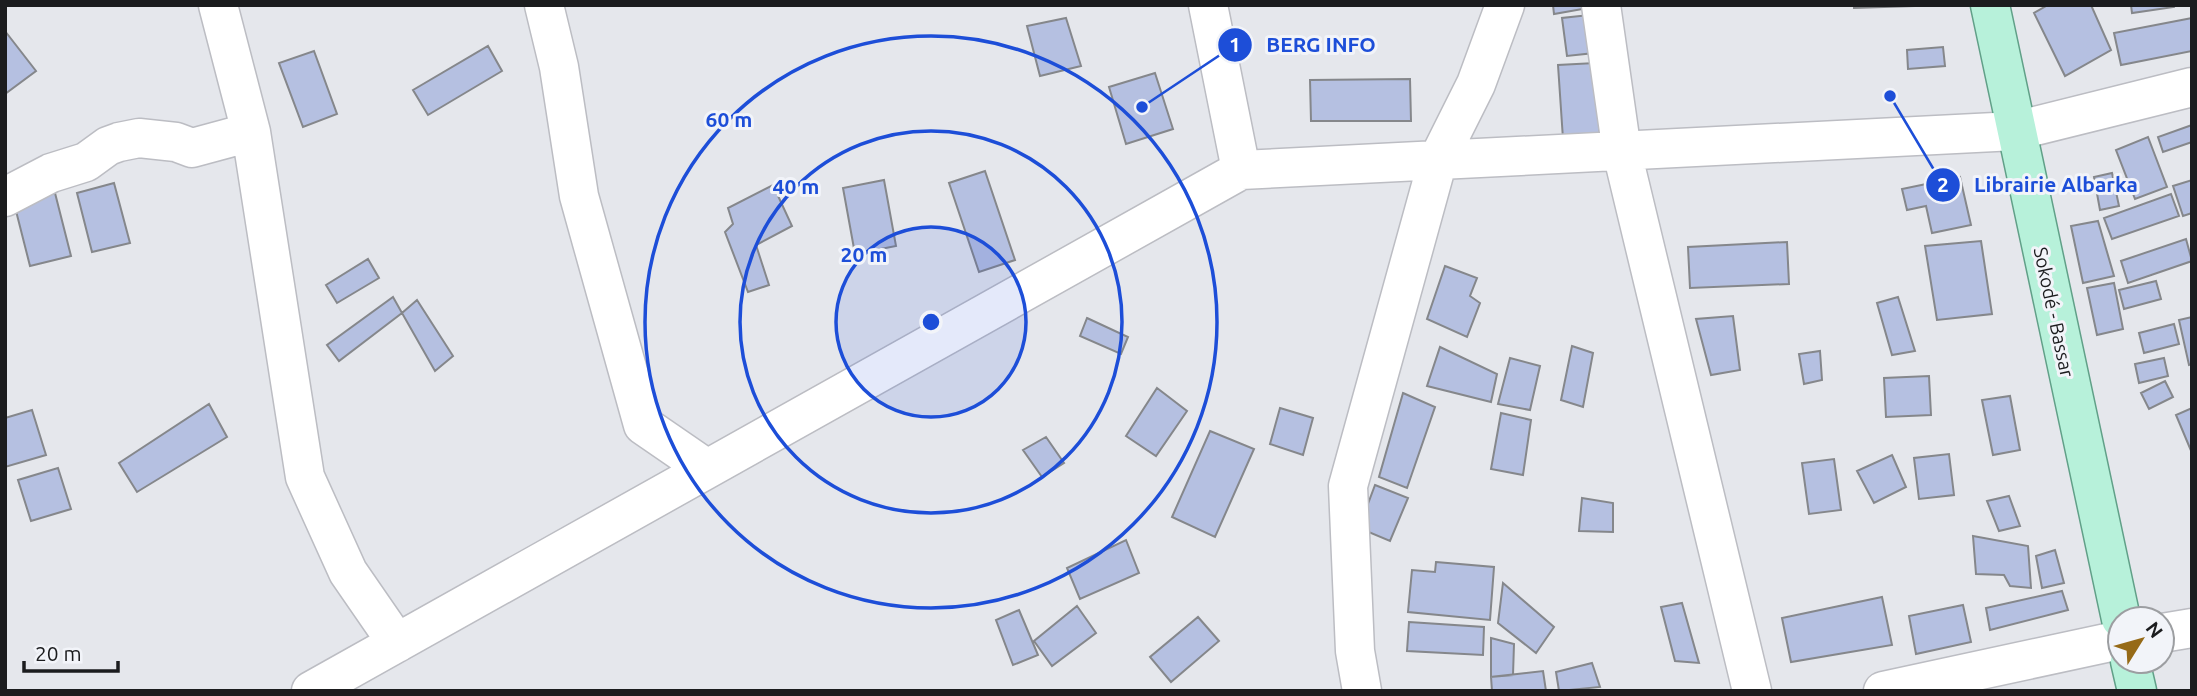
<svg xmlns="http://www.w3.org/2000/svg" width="2197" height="696" font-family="Ubuntu,sans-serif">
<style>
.building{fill:#b5c0e1;stroke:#85878b;stroke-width:2}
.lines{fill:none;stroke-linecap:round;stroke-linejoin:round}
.minor-casing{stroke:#bcbdc3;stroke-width:41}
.major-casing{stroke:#61a088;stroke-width:41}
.minor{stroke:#fff;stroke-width:38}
.major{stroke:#b7f1da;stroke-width:38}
.ring{fill:none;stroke:#1d4ed8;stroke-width:3.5}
.labels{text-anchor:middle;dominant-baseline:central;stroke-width:6;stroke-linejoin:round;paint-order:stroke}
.street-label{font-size:19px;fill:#1b1c1e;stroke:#f2f4f9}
.centre{fill:#1d4ed8;stroke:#f2f4f9;stroke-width:3.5}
.ring-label{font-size:21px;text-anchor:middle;font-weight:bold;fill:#1d4ed8;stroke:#f2f4f9;stroke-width:6;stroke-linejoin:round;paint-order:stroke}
.leader{fill:none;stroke:#1d4ed8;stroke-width:2.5}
.callout-dot{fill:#1d4ed8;stroke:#f2f4f9;stroke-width:2.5}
.mark-label{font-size:21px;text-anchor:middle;font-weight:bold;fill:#fff}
.callout-label{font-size:21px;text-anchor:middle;font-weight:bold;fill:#1d4ed8;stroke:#f2f4f9;stroke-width:6;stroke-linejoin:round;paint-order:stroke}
</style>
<rect width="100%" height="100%" fill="#e5e7ec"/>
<path class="building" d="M1553,5h41v2l-40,7z
M1854,5h60v1l-60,2z
M2048,5h43l20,45 -46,26 -31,-63z
M2131,5h43v2l-42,6z
M1589,15l5,38 -27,3 -5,-38z
M1066,18l15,48 -41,10 -13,-50z
M2192,18v33l-71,14 -7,-32z
M5,31l31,40 -31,23z
M488,46l14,25 -74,44 -15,-25z
M1943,47l2,19 -37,3 -1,-19z
M314,51l23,63 -34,13 -24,-64z
M1595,63l5,74 -37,2 -5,-74z
M1155,73l18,56 -47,15 -17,-57z
M1410,79l1,42h-100l-1,-41z
M2192,125v17l-29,10 -5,-15z
M2148,137l19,50 -32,12 -19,-49z
M985,171l30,89 -36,12 -30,-89z
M2112,173l7,33 -19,4 -6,-33z
M1960,177l11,48 -39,8 -6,-27 -19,4 -5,-21z
M884,180l12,66 -41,8 -12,-66z
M2192,180v33l-9,3 -10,-30z
M114,183l16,60 -38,9 -15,-59z
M773,185l19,41 -36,19 13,40 -21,7 -23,-60 8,-8 -5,-16z
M55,193l16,63 -41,10 -16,-63z
M2171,194l8,22 -67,23 -8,-21z
M2098,221l16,55 -31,7 -12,-57z
M2186,239l6,22 -64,22 -7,-22z
M1981,241l11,73 -55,6 -12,-74z
M1787,242l2,42 -99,4 -2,-41z
M368,259l11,19 -42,25 -11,-18z
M1445,266l32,12 -7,18 10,7 -13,34 -40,-18z
M2156,281l5,18 -37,10 -5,-19z
M2114,283l9,46 -26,6 -10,-47z
M393,297l9,16 -63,48 -12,-16z
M1898,297l17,54 -23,4 -15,-52z
M417,300l36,56 -18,15 -33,-58z
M1733,316l7,54 -29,5 -15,-56z
M2192,317v47l-3,1 -10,-45z
M1087,318l41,19 -7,17 -41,-18z
M2174,324l5,20 -35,9 -5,-20z
M1572,346l21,7 -10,54 -22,-7z
M1440,347l57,27 -6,28 -64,-16z
M1820,351l2,29 -18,4 -5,-30z
M1510,358l30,8 -10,44 -32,-6z
M2164,358l4,18 -29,7 -4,-19z
M1929,376l2,39 -45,2 -2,-39z
M2165,381l8,16 -24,12 -8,-16z
M1157,388l30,23 -31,45 -30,-20z
M1403,393l32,14 -28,81 -28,-11z
M2010,396l10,54 -27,5 -11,-55z
M209,404l18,33 -90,55 -18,-29z
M1280,408l33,10 -10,37 -33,-11z
M2192,408v45l-16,-38z
M32,410l14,45 -41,12v-49z
M1501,413l30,7 -8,55 -32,-6z
M1210,431l44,18 -39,88 -43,-20z
M1046,437l18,26 -22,14 -19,-27z
M1949,454l5,41 -35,4 -5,-41z
M1892,455l14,32 -32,16 -17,-32z
M1834,459l7,51 -32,4 -7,-51z
M58,468l13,41 -40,12 -13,-41z
M1375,485l33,13 -18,43 -31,-13z
M2009,496l11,30 -21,5 -12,-30z
M1582,498l31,5v29l-34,-1z
M1973,536l55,10 3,42 -21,-2 -6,-11 -28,-1z
M1126,540l13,33 -59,26 -13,-31z
M2055,550l9,33 -22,5 -6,-32z
M1436,562l58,5 -4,53 -82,-8 4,-42 23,2z
M1503,583l51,44 -18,26 -38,-30z
M2062,591l6,19 -78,20 -4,-22z
M1882,597l10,48 -101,17 -9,-44z
M1682,603l17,60 -24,-2 -14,-54z
M1963,605l8,37 -55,12 -7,-38z
M1077,606l19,27 -44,33 -18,-25z
M1019,610l19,45 -25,10 -17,-45z
M1198,617l21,24 -48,41 -21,-25z
M1409,622l75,5 -1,28 -76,-4z
M1491,638l23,6 -1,31 -22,2z
M1592,663l8,24 -41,4 -3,-19z
M1543,671l3,20h-54l-1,-14z"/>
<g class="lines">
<g class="minor-casing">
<path id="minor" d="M218,5l33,127 54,345 43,95 49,71
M544,5l15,62 20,129 64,229 64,44
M1208,5l33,165
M1601,5l21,147 130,539
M5,197l46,-24 35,-11 22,-16 11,-4 20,-4 37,4 16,6 59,-16
M2162,633l30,-5
M311,691l930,-521 774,-39 177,-44
M1362,691l-7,-40 -7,-165 90,-326 38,-76 29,-79
M1883,691l237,-51"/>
</g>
<g class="major-casing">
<path id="major" d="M1990,5l131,614
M2130,661l7,30"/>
</g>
<use href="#minor" class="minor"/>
<use href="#major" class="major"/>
</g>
<circle cx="931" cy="322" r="95" fill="#1d4ed8" fill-opacity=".12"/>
<g class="ring">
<circle cx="931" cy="322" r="95"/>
<circle cx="931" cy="322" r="191"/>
<circle cx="931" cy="322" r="286"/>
</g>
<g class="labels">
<g class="street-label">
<text transform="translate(2054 312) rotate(78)">Sokodé - Bassar</text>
</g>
</g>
<circle cx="931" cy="322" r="10" class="centre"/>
<g class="ring-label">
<text x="729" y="127">60 m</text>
<text x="796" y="194">40 m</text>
<text x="864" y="262">20 m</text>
</g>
<path class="leader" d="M1142 107L1235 45M1890 96L1943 185"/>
<g class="callout-dot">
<circle cx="1142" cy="107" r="7"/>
<circle cx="1890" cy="96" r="7"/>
<circle cx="1235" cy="45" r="18"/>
<circle cx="1943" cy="185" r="18"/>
</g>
<g class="mark-label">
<text x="1235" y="52">1</text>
<text x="1943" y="192">2</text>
</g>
<g class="callout-label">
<text x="1321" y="52">BERG INFO</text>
<text x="2056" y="192">Librairie Albarka</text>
</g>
<rect width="2197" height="696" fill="none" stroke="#1b1c1e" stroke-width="14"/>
<g transform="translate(2141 640) rotate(53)"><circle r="33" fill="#f2f4f9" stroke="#9c9ea1" stroke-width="2"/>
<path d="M0-5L12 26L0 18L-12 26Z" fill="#966a17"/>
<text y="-10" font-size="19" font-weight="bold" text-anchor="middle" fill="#1b1c1e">N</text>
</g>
<path d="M24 661v10h94v-10" fill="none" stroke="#1b1c1e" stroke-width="3.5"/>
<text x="35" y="661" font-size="21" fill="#1b1c1e" stroke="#f2f4f9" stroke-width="5" paint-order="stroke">20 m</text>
</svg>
